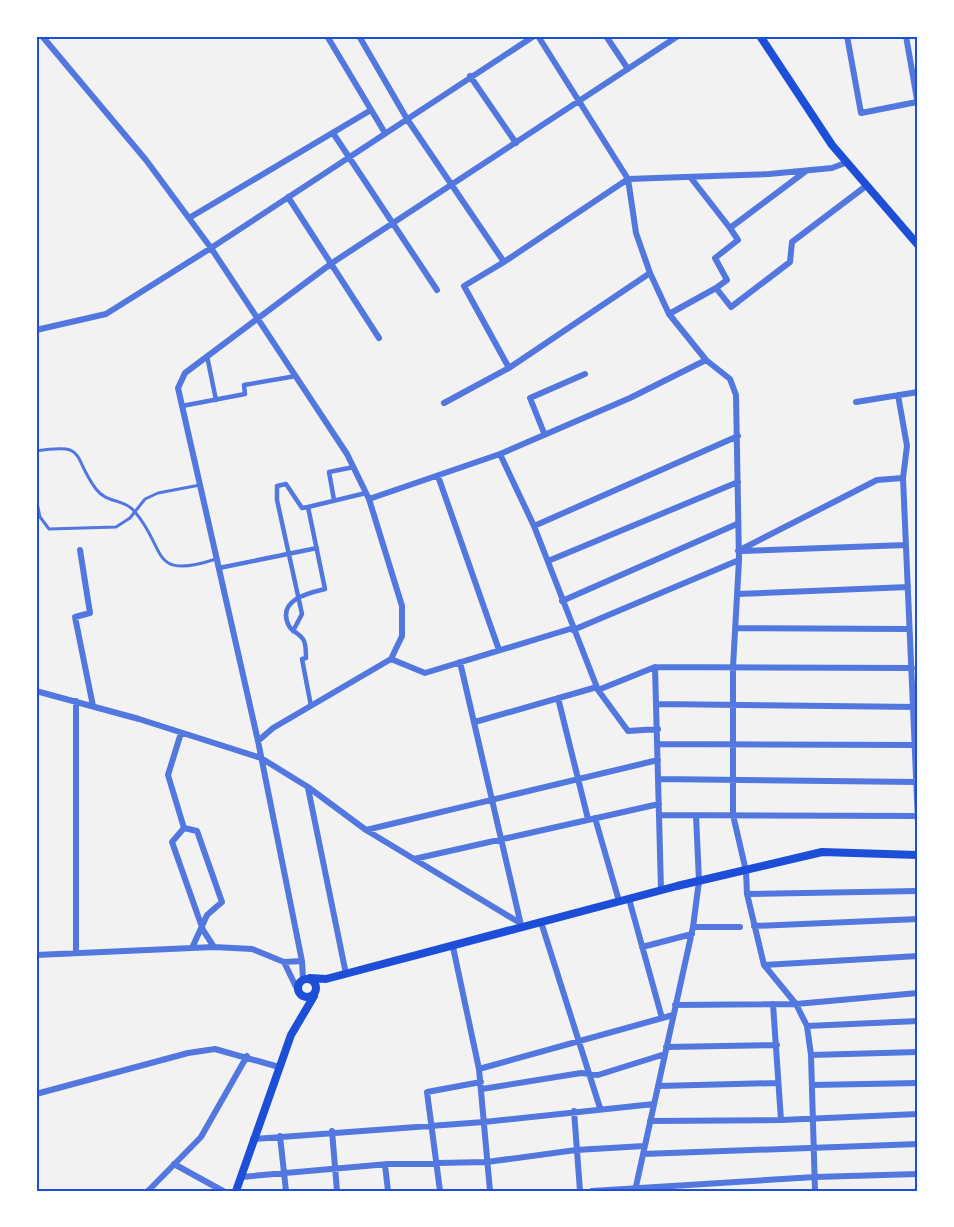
<svg xmlns="http://www.w3.org/2000/svg" width="954" height="1227" font-family="Lato,sans-serif">
<style>
.lines{fill:none;stroke-linecap:round;stroke-linejoin:round}
.service{stroke:#5277de;stroke-width:3}
.pedestrian{stroke:#5277de;stroke-width:4.5}
.minor{stroke:#5277de;stroke-width:6}
.secondary{stroke:#1d4ed8;stroke-width:8}
.neatline{fill:none;stroke:#1d4ed8;stroke-width:2}
</style>
<rect width="100%" height="100%" fill="#f2f2f2"/>
<g class="lines">
<path class="service" d="M36,451c52,-8 35,4 60,38 10,14 29,10 39,23 32,37 14,69 81,47
M36,498l4,19 9,12 67,-2 14,-9 15,-19 13,-6 42,-8"/>
<path class="pedestrian" d="M207,356l9,44
M182,406l63,-12 -1,-9 52,-9
M334,500l-5,-28 25,-5
M219,568l98,-20
M293,631l9,-17 -25,-114v-14l9,-2 16,24 6,-1
M311,706l-9,-47 4,-1c0,-6 0,-15 -3,-19 -4,-6 -11,-7 -14,-13 -13,-26 19,-33 36,-37l-17,-82 58,-14"/>
<path class="minor" d="M42,36l104,124 65,88 136,206 22,45 33,107v30l-11,23 -118,69 -15,13
M327,36l58,97
M359,36l48,83 97,143
M538,36l90,143 8,54 14,40 19,41 37,46 24,19 6,16 3,165 -6,107v148l13,56 1,23 17,71 32,39 11,22 4,29 4,136
M606,36l22,33
M847,36l14,77 56,-11
M906,36l12,69
M470,76l46,67
M333,133l104,157
M691,178l39,50 76,-57
M628,179l141,-5 63,-6 13,-5
M288,197l91,141
M189,218l182,-108
M716,288l11,-8 -12,-22 23,-18 -8,-12
M669,314l47,-26 15,19 59,-45 2,-20 74,-56
M36,330l70,-16 105,-66 323,-212
M509,368l-45,-82 40,-24 124,-83
M898,395l9,51 -4,32 15,344
M856,402l62,-10
M444,403l65,-35 141,-95
M544,433l-14,-35 55,-24
M500,454l34,72 64,164 30,41 30,-2
M438,476l61,174
M369,499l131,-45 130,-56 76,-38
M534,526l204,-90
M80,550l10,63 -15,4 18,89
M738,551l139,-71 26,-2
M742,551l164,-6
M548,561l190,-79
M738,594l170,-7
M562,601l175,-77
M736,628l173,1
M573,630l166,-70
M391,659l34,14 148,-45
M460,662l61,263
M655,667l6,223
M598,690l57,-23 257,1
M36,691l103,28 122,39 47,29 58,43 154,93
M558,698l30,121
M657,704l260,3
M475,722l122,-35
M181,733l-13,42 16,53
M658,744l260,1
M658,779l259,3
M308,788l38,186
M659,815l259,1
M595,818l24,83
M184,828l13,3 25,71 -15,13 -15,33
M184,828l-12,14 31,88 11,17
M366,830l292,-70
M414,859l245,-55
M747,894l171,-3
M629,899l33,119
M541,922l59,186
M754,926l164,-7
M693,927h47
M453,947l26,122 11,122
M642,947l50,-13
M76,953v-252
M36,955l178,-8 38,2 32,13 18,-1
M284,962l14,29
M764,965l154,-9
M303,979l-1,-18 -44,-220 -80,-353 7,-15 147,-110 346,-227
M773,1004l8,116
M675,1005l121,-1 122,-11
M807,1026l111,-5
M666,1047l111,-2
M811,1055l107,-3
M479,1069l194,-54
M812,1085l106,-2
M658,1086l120,-3
M482,1089l99,-16 17,2 67,-21
M36,1094l152,-41 27,-4 64,18
M574,1111l6,80
M650,1121l131,-1 137,-6
M332,1131l5,60
M280,1136l6,55
M253,1139l231,-17 170,-18
M643,1154l275,-10
M174,1164l49,27
M385,1165l3,26
M241,1177l147,-13 99,-2 89,-12 68,-4
M148,1191l53,-54 46,-81
M440,1191l-13,-99 54,-10
M592,1191l223,-14 103,-3
M635,1191l58,-264 6,-46 -3,-66"/>
<path class="secondary" d="M760,36l72,109 86,100
M310,978l16,1 351,-93 145,-34 96,3
M298 988a9 9 0 1 1 18 0a9 9 0 1 1-18 0Z
M236,1191l55,-156 23,-39"/>
</g>
<rect width="954" height="1227" fill="none" stroke="#ffffff" stroke-width="75"/>
<rect x="38" y="38" width="878" height="1152" class="neatline"/>
</svg>
